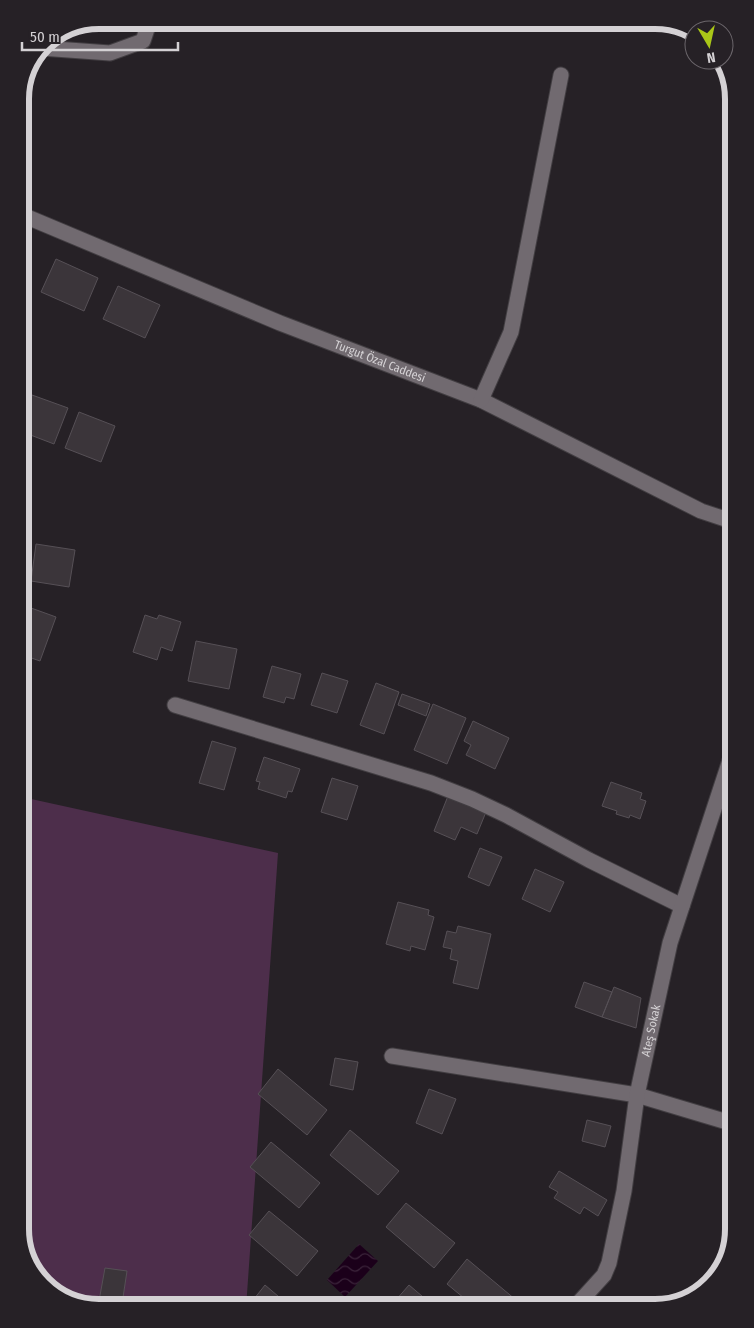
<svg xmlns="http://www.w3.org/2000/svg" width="754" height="1328" font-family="'Fira Sans Condensed',sans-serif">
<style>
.garden{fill:#4d2e4b}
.water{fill:url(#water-waves)}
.building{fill:#3b353a;stroke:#565056}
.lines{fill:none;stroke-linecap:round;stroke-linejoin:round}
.street-casing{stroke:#423e42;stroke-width:17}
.street{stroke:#716a70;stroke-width:15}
.labels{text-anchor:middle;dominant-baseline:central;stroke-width:4.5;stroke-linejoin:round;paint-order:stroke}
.street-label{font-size:12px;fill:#d4d1d4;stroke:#262126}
.rim{fill:none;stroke:#d4d1d4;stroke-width:6}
</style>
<defs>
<pattern id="water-waves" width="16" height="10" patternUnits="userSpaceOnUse" patternTransform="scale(1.25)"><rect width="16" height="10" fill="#1b001a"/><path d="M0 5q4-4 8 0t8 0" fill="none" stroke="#3b243a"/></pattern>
</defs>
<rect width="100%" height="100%" fill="#262126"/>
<path class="garden" d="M20,743l11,2 -9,52 256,56 -32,455h-152l-39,-13 -27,-31 -8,-34z"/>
<path class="water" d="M359,1244l19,17 -33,36 -18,-17z"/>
<path class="building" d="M56,259l42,19 -14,33 -43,-19z
M118,286l42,19 -15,33 -42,-19z
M32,395l36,13 -14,36 -34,-13v-6z
M79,412l36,14 -14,36 -36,-14z
M36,544l39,6 -6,37 -38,-6z
M20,604l36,13 -16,44 -20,-7z
M145,615l12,4 2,-4 22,7 -9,29 -11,-4 -4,13 -24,-8z
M196,641l41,8 -8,40 -41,-8z
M272,666l29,8 -7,25 -8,-2 -2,6 -21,-6z
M322,673l26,8 -11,32 -26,-8z
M376,683l23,9 -15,42 -24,-9z
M402,694l28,10 -4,12 -28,-11z
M433,704l33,14 -19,46 -33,-14z
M473,721l36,17 -14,31 -29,-14 5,-10 -7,-4z
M212,741l24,7 -12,42 -25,-7z
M264,757l36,12 -8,23 -4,-1 -2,7 -28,-9 2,-7 -4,-1z
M332,778l26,8 -11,34 -26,-8z
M611,782l31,11 -2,6 6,2 -6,18 -10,-4 -1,3 -13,-4 1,-3 -15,-5z
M448,796l38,16 -9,22 -16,-7 -6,13 -21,-9z
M480,848l22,9 -13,29 -21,-9z
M535,869l29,13 -14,30 -28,-13z
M398,902l31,8 -1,5 6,2 -9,33 -14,-4 -1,5 -24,-7z
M458,926l33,8 -13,55 -25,-6 5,-22 -8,-2 2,-10 -9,-2 4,-16 9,2z
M584,982l28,10 -10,25 -27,-10z
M614,987l27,11 -5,30 -34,-11z
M335,1058l23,4 -5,28 -23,-5z
M278,1069l49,41 -20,25 -49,-41z
M429,1089l27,10 -14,35 -26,-11z
M587,1120l24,6 -6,21 -23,-6z
M350,1130l49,41 -21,24 -48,-40z
M271,1142l49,41 -21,25 -49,-41z
M559,1171l48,29 -9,16 -14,-9 -4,7 -26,-16 4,-6 -9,-5z
M406,1203l49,40 -21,25 -48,-41z
M269,1211l49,40 -21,25 -48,-41z
M20,1219l6,1 -3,24 -3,-14z
M467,1259l49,41 -6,8h-34l-29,-24z
M105,1268l22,3 -5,33 -23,-3z
M265,1285l27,23h-45z
M409,1285l27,23h-47z"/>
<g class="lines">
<g class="street-casing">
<g id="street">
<path d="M41,48l69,5 33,-12 7,-21"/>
<path id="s1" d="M20,214l260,109 201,77 220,111 33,11"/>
<path d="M481,400l30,-68 50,-257"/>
<path d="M175,705l256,78 41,16 34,16 83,45 93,46"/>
<path d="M392,1056l245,39 97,29"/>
<path id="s2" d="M574,1308l30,-33 5,-12 15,-72 13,-96 33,-152 64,-195"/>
</g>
</g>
<use href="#street" class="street"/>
</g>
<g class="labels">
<g class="street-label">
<text stroke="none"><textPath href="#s1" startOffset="389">Turgut Özal Caddesi</textPath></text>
<text stroke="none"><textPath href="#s2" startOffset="294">Ateş Sokak</textPath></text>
</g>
</g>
<path d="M0 0H754V1328H0ZM99 29H655A70 70 0 0 1 725 99V1229A70 70 0 0 1 655 1299H99A70 70 0 0 1 29 1229V99A70 70 0 0 1 99 29Z" fill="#262126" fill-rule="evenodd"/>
<path class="rim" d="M99 29H655A70 70 0 0 1 725 99V1229A70 70 0 0 1 655 1299H99A70 70 0 0 1 29 1229V99A70 70 0 0 1 99 29Z"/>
<g transform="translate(709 45) rotate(171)"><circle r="24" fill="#262126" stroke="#6c676c"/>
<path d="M0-4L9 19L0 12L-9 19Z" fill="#aac718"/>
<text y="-8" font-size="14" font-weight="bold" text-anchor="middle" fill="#d4d1d4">N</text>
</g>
<path d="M22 42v8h156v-8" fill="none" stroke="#d4d1d4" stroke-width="2.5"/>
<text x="30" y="42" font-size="15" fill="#d4d1d4" stroke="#262126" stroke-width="4" paint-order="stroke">50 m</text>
</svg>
